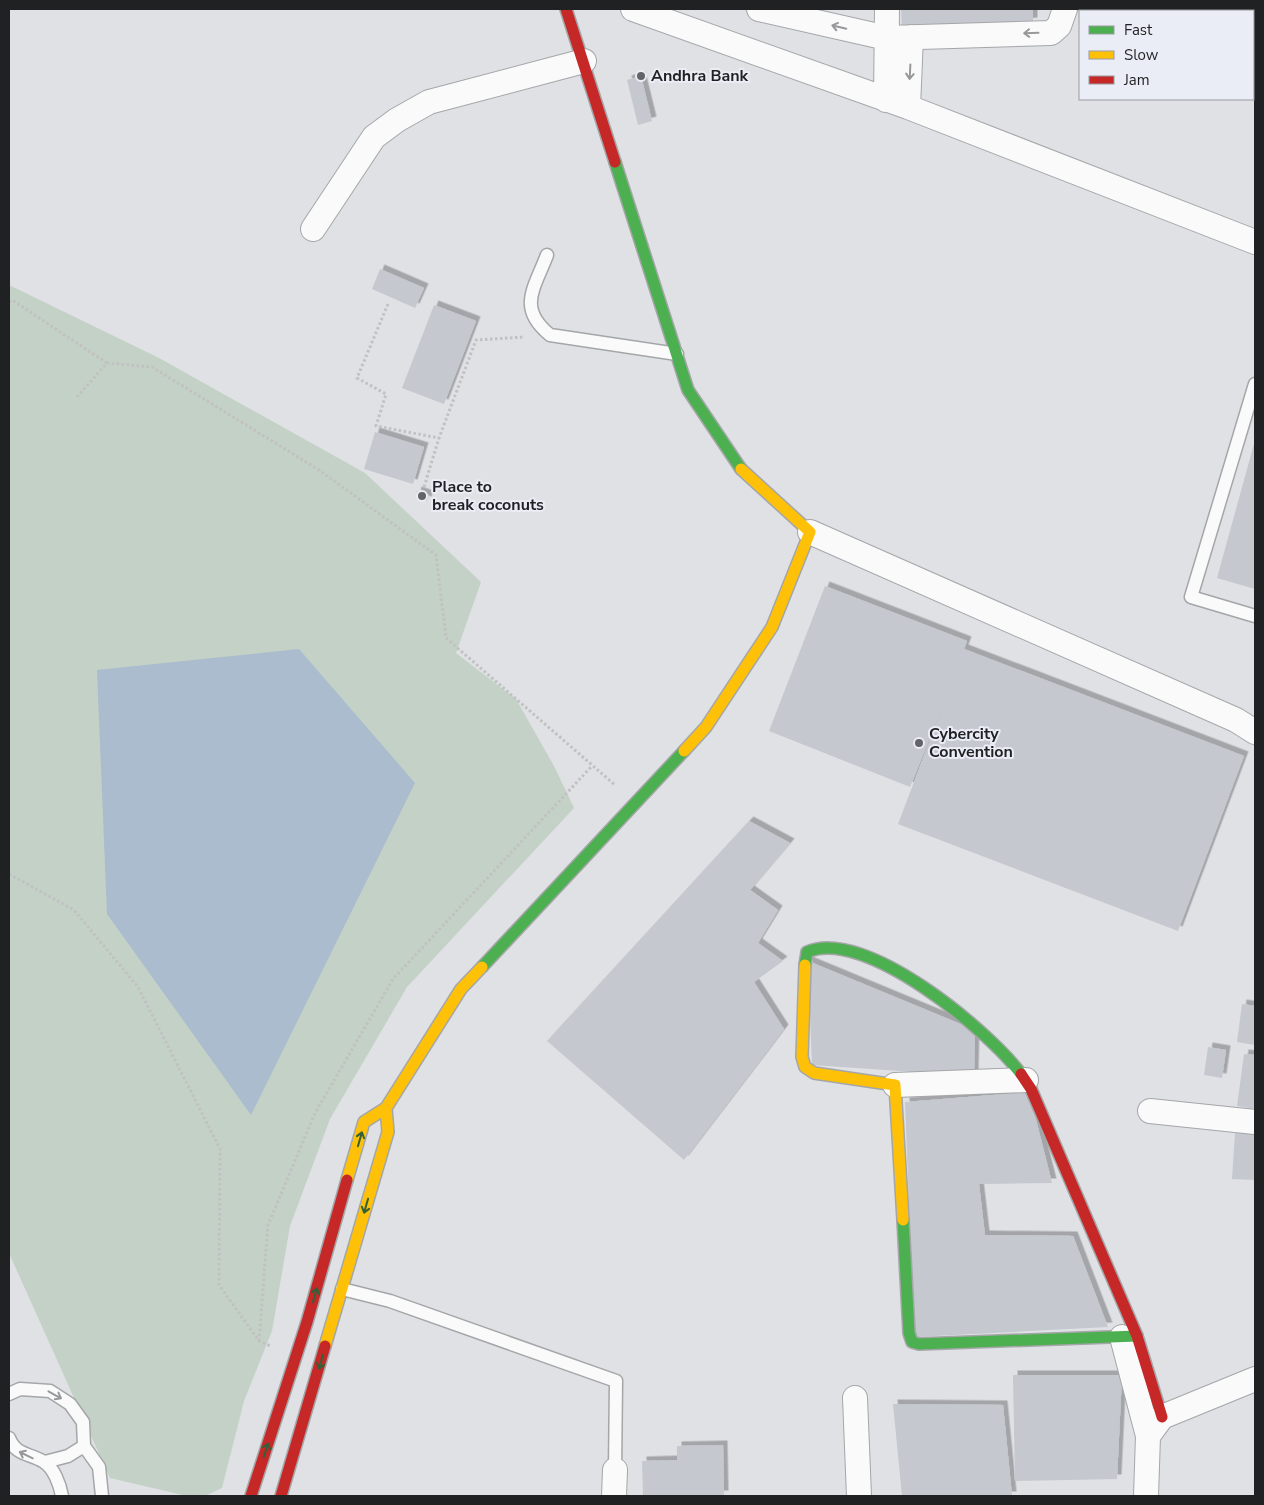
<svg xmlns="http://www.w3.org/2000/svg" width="1264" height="1505" font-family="'Nunito Sans',sans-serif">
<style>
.green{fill:#c4d1c6}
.water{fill:#aabcce}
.building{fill:#c5c8cf;filter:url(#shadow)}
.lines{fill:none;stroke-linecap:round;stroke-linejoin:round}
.lane-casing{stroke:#a4a6a8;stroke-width:15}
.street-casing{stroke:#a4a6a8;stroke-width:26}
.fast-casing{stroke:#a4a6a8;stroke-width:14}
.slow-casing{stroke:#a4a6a8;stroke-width:14}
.jam-casing{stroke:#a4a6a8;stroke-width:14}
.path{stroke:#c1c1c2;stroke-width:3;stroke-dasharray:2.5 2.5;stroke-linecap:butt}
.lane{stroke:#fafafb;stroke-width:12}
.street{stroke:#fafafb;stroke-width:24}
.fast{stroke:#4caf50;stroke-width:11}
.slow{stroke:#ffc107;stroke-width:11}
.jam{stroke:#c62828;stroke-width:11}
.oneway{stroke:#97989a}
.oneway2{stroke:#336137}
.poi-dot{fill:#626467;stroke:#eaedf5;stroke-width:2}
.labels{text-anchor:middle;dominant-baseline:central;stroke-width:4;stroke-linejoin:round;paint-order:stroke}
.poi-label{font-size:16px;font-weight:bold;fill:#1f2123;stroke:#eaedf5;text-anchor:start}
</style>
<defs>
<filter id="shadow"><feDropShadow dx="4.5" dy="-4.5" stdDeviation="0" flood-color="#0004"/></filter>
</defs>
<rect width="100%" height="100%" fill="#dfe1e5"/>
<path class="green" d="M9,285l150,73 206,115 116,109 -25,71 60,46 38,67 20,42 -167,179 -77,132 -40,107 -18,105 -28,70 -22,87 -17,8h-18l-77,-18 -101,-225z"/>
<path class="water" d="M299,649l116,134 -164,332 -144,-201 -10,-244z"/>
<path class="building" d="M901,9h132v13l-131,8z
M641,76l11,45 -14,4 -11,-45z
M380,269l44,19 -9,20 -43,-19z
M434,305l42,16 -32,83 -42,-16z
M375,432l49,15 -11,37 -49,-15z
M1255,440v149l-38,-11z
M417,491l12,4 -2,6 -11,-4z
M825,586l142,55 -3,8 280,107 -66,175 -280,-107 48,-126 -36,89 -141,-56z
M749,821l41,22 -40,47 28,20 -20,33 25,18 -29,21 30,47 -100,131 -137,-119z
M808,961l167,69 -1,46 -162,-11z
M1242,1004l13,2v39l-18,-3z
M1208,1047l18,3 -4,28 -18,-3z
M1244,1054l11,1v54l-18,-3z
M1029,1092l23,91 -73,1 6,51 88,1 35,91 -194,10 -9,-235z
M1235,1133l20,1v46l-23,-1z
M1013,1375h109l-5,104 -102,2z
M893,1404l110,1 9,91h-110z
M723,1445l1,50 -81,1 -1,-35 35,-1v-14z"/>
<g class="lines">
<g class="lane-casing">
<path id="lane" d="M547,255c-13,34 -30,53 3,80l127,19
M1255,384l-64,213 64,19
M342,1289l48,12 226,80 -1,89
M9,1394l11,-5 30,2 20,13 13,18 1,24 15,21 3,29
M9,1438c7,18 21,15 35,24 10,6 16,23 18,34
M45,1462l23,-6 16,-10"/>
</g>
<g class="street-casing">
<path id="street" d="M633,9l275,98 347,135
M759,9l128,29 164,-5 8,-7 6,-17
M886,100l1,-91
M908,107l3,-70
M313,229l61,-92 23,-17 32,-18 155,-41
M810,532l426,188 19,12
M895,1085l131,-5
M1150,1111l105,11
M1122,1337l26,99
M855,1398l4,98
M614,1496l1,-26
M1146,1496l2,-60 14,-19 93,-38"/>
</g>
<g class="fast-casing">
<path id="fast" d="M615,162l73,228 53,79
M805,965l2,-13c57,-26 182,79 214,122
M482,967l202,-216
M903,1220l6,113 3,9 7,2 218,-8"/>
</g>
<g class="slow-casing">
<path id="slow" d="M684,751l22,-24 66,-100 38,-95 -69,-63
M805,965l-3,92 3,10 9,6 81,12 8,135
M347,1180l17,-58 22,-14 75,-119 21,-22
M325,1346l63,-214 -2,-24"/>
</g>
<g class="jam-casing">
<path id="jam" d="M566,9l49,153
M1021,1074l10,15 106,247 25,81
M251,1496l56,-174 40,-142
M281,1496l44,-150"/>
</g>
<path class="path" d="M9,302l3,-2 95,63
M388,304l-31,74 29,16 -10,32 63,12
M77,397l30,-34 45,4 167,103 117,85 10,83 169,147
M424,487l15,-49 37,-98 49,-3
M9,874l65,36 64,77 82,162 -1,136 40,56 12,5
M259,1341l9,-116 47,-112 78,-134 199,-213"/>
<use href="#lane" class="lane"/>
<use href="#street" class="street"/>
<use href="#fast" class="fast"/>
<use href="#slow" class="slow"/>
<use href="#jam" class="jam"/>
</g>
<defs><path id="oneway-shaft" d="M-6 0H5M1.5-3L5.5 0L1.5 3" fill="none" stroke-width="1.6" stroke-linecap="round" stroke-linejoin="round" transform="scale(1.25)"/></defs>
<g class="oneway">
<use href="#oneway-shaft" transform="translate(839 27) rotate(-167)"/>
<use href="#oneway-shaft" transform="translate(1031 33) rotate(178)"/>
<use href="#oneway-shaft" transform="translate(910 72) rotate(93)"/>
<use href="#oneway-shaft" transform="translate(55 1395) rotate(29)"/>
<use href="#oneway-shaft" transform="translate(26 1455) rotate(-154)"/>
</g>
<g class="oneway2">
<use href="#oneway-shaft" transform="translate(360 1139) rotate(-74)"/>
<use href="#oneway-shaft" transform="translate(366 1206) rotate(106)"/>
<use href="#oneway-shaft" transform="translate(315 1295) rotate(-74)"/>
<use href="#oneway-shaft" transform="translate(321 1362) rotate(106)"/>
<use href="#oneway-shaft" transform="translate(266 1450) rotate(-72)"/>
</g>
<g class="poi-dot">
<circle cx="641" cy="76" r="5"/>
<circle cx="422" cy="496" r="5"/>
<circle cx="919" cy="743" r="5"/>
</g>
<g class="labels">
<g class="poi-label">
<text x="651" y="76">Andhra Bank</text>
<text x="432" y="487">Place to<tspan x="432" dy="18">break coconuts</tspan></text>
<text x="929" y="734">Cybercity<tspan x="929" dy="18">Convention</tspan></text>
</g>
</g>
<rect width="1264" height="1505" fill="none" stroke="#1f2123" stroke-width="20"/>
<rect x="1079" y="10" width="175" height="90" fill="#eaedf5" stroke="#999ba1"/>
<rect x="1089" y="26" width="25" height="8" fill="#4caf50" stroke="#999ba1"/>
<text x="1124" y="35" font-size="15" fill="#1f2123">Fast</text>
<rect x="1089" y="51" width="25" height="8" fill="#ffc107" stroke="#999ba1"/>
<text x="1124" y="60" font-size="15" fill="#1f2123">Slow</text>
<rect x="1089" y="76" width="25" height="8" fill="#c62828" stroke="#999ba1"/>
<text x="1124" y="85" font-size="15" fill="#1f2123">Jam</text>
</svg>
